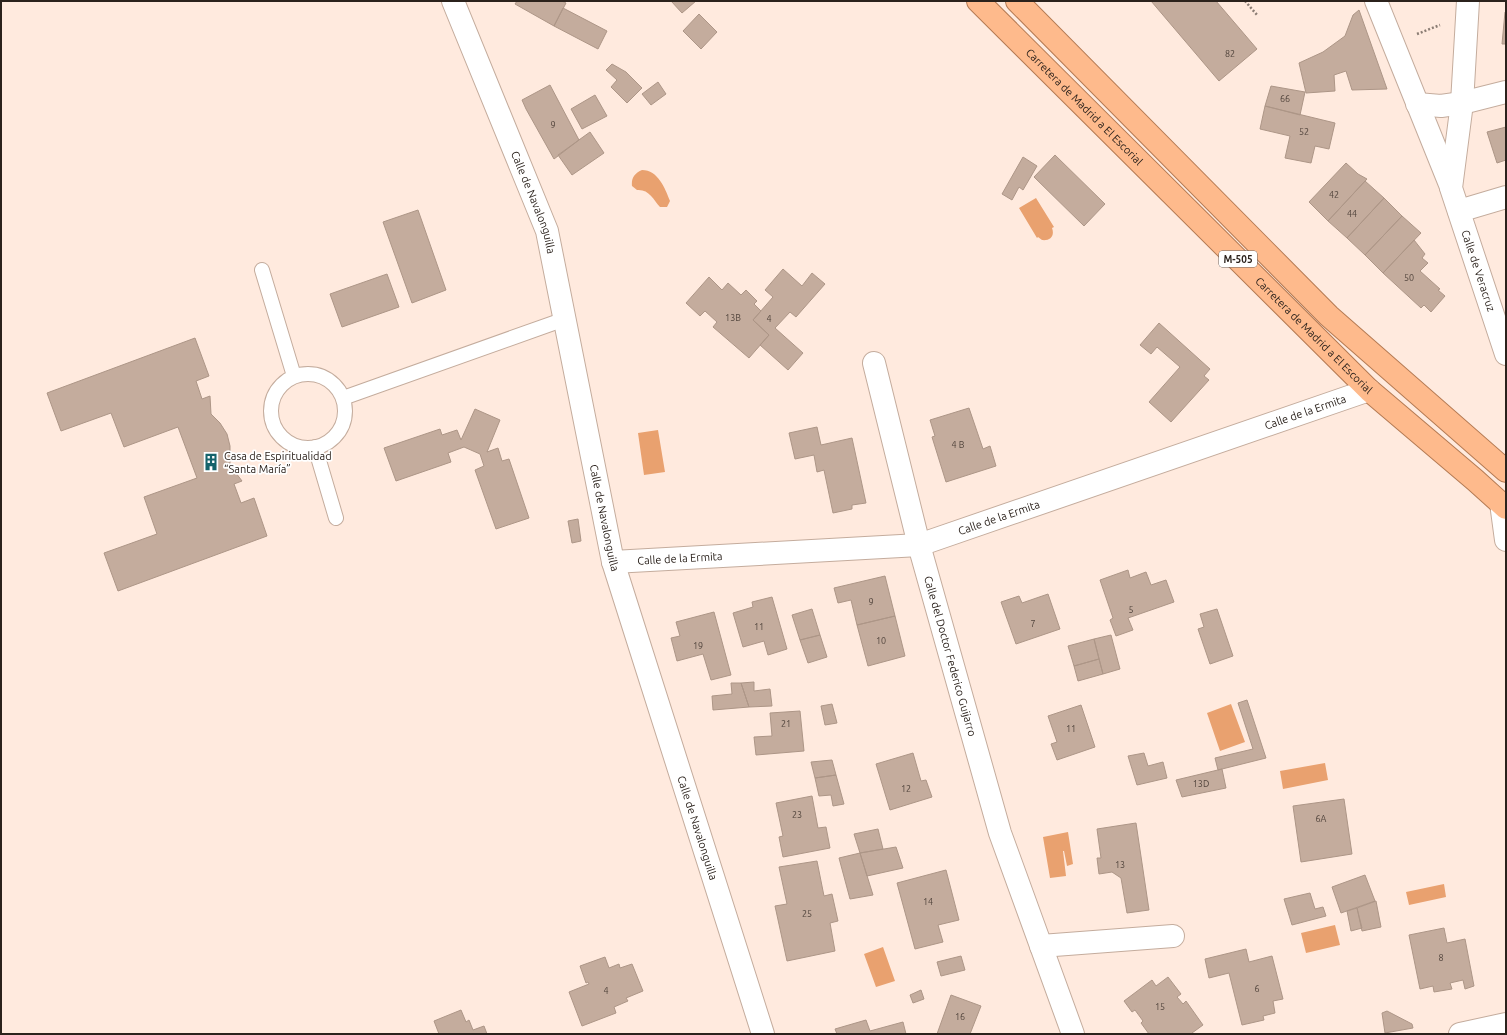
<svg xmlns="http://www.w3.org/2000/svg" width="1507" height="1035" font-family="Ubuntu,sans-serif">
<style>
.water{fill:#e9a16f}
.building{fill:#c4ac9d;stroke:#ad9687}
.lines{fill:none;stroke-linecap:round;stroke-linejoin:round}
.service-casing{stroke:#c4ac9d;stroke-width:16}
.minor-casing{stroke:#c4ac9d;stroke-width:24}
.trunk-casing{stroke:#b47a53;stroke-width:24}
.path{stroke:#8b7d74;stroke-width:2.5;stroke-dasharray:2 2;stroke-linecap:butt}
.service{stroke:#fff;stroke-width:14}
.minor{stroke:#fff;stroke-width:22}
.trunk{stroke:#feba8c;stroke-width:22}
.labels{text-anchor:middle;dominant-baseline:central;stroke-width:3.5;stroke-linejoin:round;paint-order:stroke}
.number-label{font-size:9px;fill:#51443c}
.shield{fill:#fff;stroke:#6b6460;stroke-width:1}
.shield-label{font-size:10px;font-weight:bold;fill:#2b221c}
.street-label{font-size:11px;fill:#2b221c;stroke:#fff}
.poi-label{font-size:11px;fill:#2b221c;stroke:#fff;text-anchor:start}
</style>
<rect width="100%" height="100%" fill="#ffeade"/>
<path class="water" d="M642,170c16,0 23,18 28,31l-3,6h-7c-7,-8 -11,-18 -23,-17l-5,-4c-1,-8 3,-13 10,-16z
M1036,198l18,29 -2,1c3,8 -2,13 -10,12l-4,-3 -1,1 -18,-30z
M658,430l7,42 -21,3 -6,-42z
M1231,704l14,38 -25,9 -13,-38z
M1325,763l3,17 -45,9 -3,-18z
M1068,832l5,32 -6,2 -3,-15h-1l3,25 -16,2 -7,-41z
M1444,884l2,13 -37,8 -3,-13z
M1335,925l5,20 -34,8 -5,-20z
M883,947l12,34 -19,6 -12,-33z"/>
<path class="building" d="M517,1h45l4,2 -12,23 -39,-22z
M671,1h25l-14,12z
M1151,1h65l41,48 -38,32z
M563,8l44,23 -9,18 -44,-23z
M1359,10l28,79 -35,1 -6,-19 -12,4 1,16 -29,2 -7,-30 24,-11 22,-16 8,-21z
M1505,12l1,1v31h-4z
M699,14l18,18 -16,17 -18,-18z
M612,64l14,8 16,16 -15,15 -16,-16 6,-7 -11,-10z
M658,82l8,12 -15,11 -9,-11z
M550,85l29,55 -25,19 -28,-50 -4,-9z
M1271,86l34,6 -5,23 -35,-9z
M595,95l12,21 -25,13 -11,-20z
M1265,106l70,17 -6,26 -14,-3 -4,17 -26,-5 5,-22 -30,-7z
M1506,127v33l-9,3 -10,-31z
M590,132l14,21 -32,22 -14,-20z
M1055,155l50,49 -21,22 -50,-49z
M1023,157l14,9 -14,24 -4,-3 -7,13 -10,-6z
M1346,163l12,11 9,5 -39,42 -19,-19z
M1365,181l19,17 -37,40 -19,-17z
M1384,198l18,18 -37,39 -18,-17z
M418,210l28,80 -34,13 -29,-81z
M1402,216l19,17 -38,40 -18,-18z
M1414,240l11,14 -3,4 6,5 -8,8 20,18 -2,1 7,6 -14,16 -7,-7 -3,3 -38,-35z
M783,269l19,17 10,-13 13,11 -29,33 -6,-5 -15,16 28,25 -15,17 -28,-25 9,-10 -16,-15 20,-23 -8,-7z
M387,274l12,33 -57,20 -12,-33z
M709,277l13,13 6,-7 13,12 5,-5 11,11 -3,3 7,7 -8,9 16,15 -20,23 -36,-31 4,-5 -12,-11 -5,5 -14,-13z
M1159,323l51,46 -6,7 5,4 -38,42 -22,-20 31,-35 -23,-20 -6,7 -11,-9z
M195,338l14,38 -13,5 6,18 8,-3 1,18 9,9 7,11 3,12v19l12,16 -8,3 7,19 13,-5 13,38 -149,55 -14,-38 53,-19 -13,-37 53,-19 -19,-51 -54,20 -13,-34 -50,18 -14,-38z
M969,408l14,41 7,-3 6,20 -50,16 -14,-45 3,-1 -5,-16z
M475,409l25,11 -13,32 11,-4 4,13 7,-2 20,59 -33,11 -21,-59 9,-4 -4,-12 -16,-7 -16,6 3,9 -55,19 -12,-33 56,-19 2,6 15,-5 4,10z
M817,427l4,18 31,-7 14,65 -14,2v4l-19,4 -9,-43 -7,2 -3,-17 -19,4 -6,-26z
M578,519l3,22 -9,2 -4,-22z
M1128,570l2,8 16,-6 5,13 15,-5 8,22 -46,16 5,12 -17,6 -6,-16 3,-2 -13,-38z
M885,576l10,40 -38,9 -6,-25 -13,3 -4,-15z
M1048,594l12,35 -44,15 -15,-42 18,-6 3,7z
M772,597l15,52 -19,6 -4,-14 -21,6 -10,-34 20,-6 -1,-5z
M812,609l8,26 -20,5 -8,-25z
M1217,609l16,47 -23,8 -12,-35 6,-2 -4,-13z
M714,612l17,63 -20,5 -8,-26 -26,7 -6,-23 9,-2 -4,-14z
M895,616l10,40 -37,10 -11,-41z
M820,635l7,22 -19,6 -8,-23z
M1111,635l9,34 -17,5 -9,-35z
M1094,639l5,20 -25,7 -6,-20z
M1099,659l4,15 -25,7 -4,-15z
M754,682v9l16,-2 2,17 -23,1 -8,-24z
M731,683h10l8,24 -36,3 -1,-14 20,-2z
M1247,700l19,58 -48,12 -3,-12 38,-9 -15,-46z
M832,704l5,19 -12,2 -4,-19z
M1081,705l14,42 -38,13 -6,-16 6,-2 -9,-26z
M800,711l4,40 -48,4 -2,-18 18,-1 -2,-23z
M913,753l8,28 5,-1 6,17 -42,13 -14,-46z
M1144,753l4,13 15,-4 4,16 -30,7 -9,-29z
M832,760l4,15 -21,3 -4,-16z
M1222,769l4,19 -44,9 -6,-17z
M836,775l8,29 -11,2 -2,-11 -12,1 -4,-18z
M812,796l6,32 8,-1 4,21 -47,9 -4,-20 4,-1 -7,-33z
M1344,799l8,55 -51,8 -8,-56z
M1136,823l13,87 -22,3 -6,-35 -9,-6 -13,2 -2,-16h4l-4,-29z
M878,829l5,20 -23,4 -6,-19z
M896,847l7,21 -36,8 -7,-23z
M860,853l13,42 -23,4 -11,-41z
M817,861l7,35 8,-2 6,27 -8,2 5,28 -48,10 -12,-55 12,-2 -8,-37z
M946,870l13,50 -21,5 5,17 -28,7 -18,-66z
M1365,875l10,26 -34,12 -9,-26z
M1310,893l5,16 8,-2 3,9 -34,9 -8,-26z
M1376,901l5,26 -19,4 -5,-23z
M1357,908l5,20 -11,3 -4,-20z
M1444,928l3,15 18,-4 9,47 -9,3 -2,-9 -13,3 2,6 -18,3 -1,-6 -13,3 -11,-54z
M1246,949l3,13 23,-6 11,43 -10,2 2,12 -12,3 1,4 -22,5 -13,-52 -20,5 -4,-19z
M961,956l4,14 -24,6 -4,-14z
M605,957l4,11 10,-4 1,4 12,-4 11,27 -17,7 2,3 -14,6 2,6 -34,13 -13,-34 20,-8 -1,-2 -2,1 -6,-17z
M1168,977l13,17 -4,3 6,7 3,-3 17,24 -11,8 1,1h-44l-8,-11 2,-2 -8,-11 -3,2 -8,-11 28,-21 4,6z
M921,990l3,9 -11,4 -3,-8z
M951,995l30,11 -11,28h-33z
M461,1010l5,12 3,-2 4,10 11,-4 3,8h-48l-5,-13z
M1387,1011l25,13 1,4 -28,5 -3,-20z
M866,1020l4,11 33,-9 3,12h-69l-2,-5z"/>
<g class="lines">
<g class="service-casing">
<path id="service" d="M262,270l32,106
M271 411a37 37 0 1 1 74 0a37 37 0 1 1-74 0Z
M343,398l222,-79
M315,447l21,71"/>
</g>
<g class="minor-casing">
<g id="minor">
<path id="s1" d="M453,1l94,230 66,331 150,472"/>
<path d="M1376,1l75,186"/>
<path id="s2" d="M1468,1l-6,102 -11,85 55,166"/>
<path d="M1417,104l24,2 21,-3 44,-11"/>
<path d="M1459,211l47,-14"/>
<path id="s3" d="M874,363l45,182 81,288 73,201"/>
<path d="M1501,503l5,37"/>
<path id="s4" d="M613,562l306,-17 450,-155"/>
<path d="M1041,946l132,-10"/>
<path d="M1460,1034l46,-10"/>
</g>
</g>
<g class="trunk-casing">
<g id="trunk">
<path id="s5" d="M978,1l391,389 106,90 31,28"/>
<path d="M1017,1l312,315 177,155"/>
</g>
</g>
<path class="path" d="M1245,1l13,15
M1417,34l23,-9"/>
<use href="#service" class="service"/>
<use href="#minor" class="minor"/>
<use href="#trunk" class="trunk"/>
</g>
<defs>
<g id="building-bare" transform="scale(1.38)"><path d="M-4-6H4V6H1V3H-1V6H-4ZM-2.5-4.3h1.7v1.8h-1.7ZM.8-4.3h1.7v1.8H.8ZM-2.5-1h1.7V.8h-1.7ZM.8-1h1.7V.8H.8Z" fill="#15636b" stroke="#fff" stroke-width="2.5" paint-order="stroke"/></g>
</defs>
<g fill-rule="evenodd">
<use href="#building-bare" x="211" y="462"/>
</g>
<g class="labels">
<g class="number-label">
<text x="1230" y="54">82</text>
<text x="1285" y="99">66</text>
<text x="553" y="125">9</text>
<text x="1304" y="132">52</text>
<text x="1334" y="195">42</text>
<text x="1352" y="214">44</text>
<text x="1409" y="278">50</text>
<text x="733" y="318">13B</text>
<text x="769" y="319">4</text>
<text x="958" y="445">4 B</text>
<text x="871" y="602">9</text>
<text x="1131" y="610">5</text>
<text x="1033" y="624">7</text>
<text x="759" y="627">11</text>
<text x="881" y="641">10</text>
<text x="698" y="646">19</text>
<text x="786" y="724">21</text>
<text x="1071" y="729">11</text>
<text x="1201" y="784">13D</text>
<text x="906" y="789">12</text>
<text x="797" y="815">23</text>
<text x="1321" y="819">6A</text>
<text x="1120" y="865">13</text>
<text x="928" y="902">14</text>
<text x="807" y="914">25</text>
<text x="1441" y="958">8</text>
<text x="1257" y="989">6</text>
<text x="606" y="991">4</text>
<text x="1160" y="1007">15</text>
<text x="960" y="1017">16</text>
</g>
<rect class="shield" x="1219" y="251" width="38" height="16" rx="3"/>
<g class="shield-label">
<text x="1238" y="259">M-505</text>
</g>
<g class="street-label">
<text stroke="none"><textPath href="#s5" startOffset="150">Carretera de Madrid a El Escorial</textPath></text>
<text stroke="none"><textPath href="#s1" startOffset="217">Calle de Navalonguilla</textPath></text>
<text stroke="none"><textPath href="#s2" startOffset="275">Calle de Veracruz</textPath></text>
<text stroke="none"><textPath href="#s5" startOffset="474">Carretera de Madrid a El Escorial</textPath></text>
<text stroke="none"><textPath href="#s4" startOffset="715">Calle de la Ermita</textPath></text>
<text stroke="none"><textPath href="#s1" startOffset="541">Calle de Navalonguilla</textPath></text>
<text stroke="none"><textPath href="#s4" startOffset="391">Calle de la Ermita</textPath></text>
<text stroke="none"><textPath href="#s4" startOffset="67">Calle de la Ermita</textPath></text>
<text stroke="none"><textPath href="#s3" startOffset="303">Calle del Doctor Federico Guijarro</textPath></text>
<text stroke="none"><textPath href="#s1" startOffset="865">Calle de Navalonguilla</textPath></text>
</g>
<g class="poi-label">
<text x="224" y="456">Casa de Espiritualidad<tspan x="224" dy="13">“Santa María”</tspan></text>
</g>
</g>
<rect width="1507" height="1035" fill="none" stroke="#2b221c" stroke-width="4"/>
</svg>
